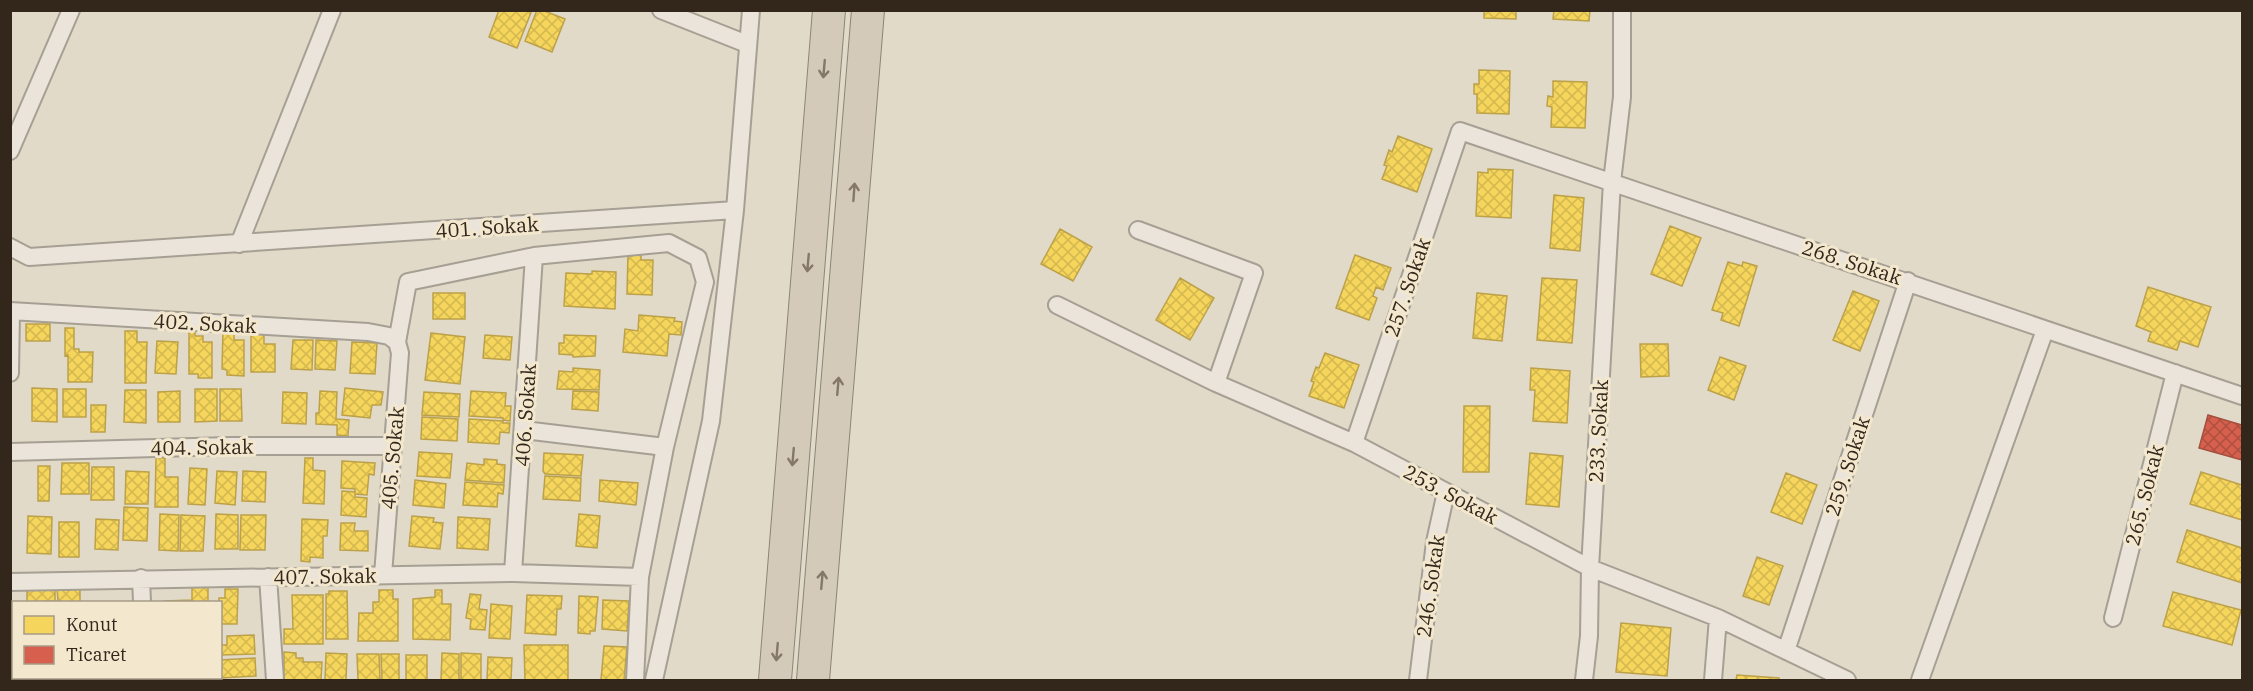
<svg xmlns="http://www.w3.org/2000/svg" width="2253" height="691" font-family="'IBM Plex Serif',serif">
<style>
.homes{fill:url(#homes-cross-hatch);stroke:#bca149;stroke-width:1.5}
.shops{fill:url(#shops-cross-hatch);stroke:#a54f3e;stroke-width:1.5}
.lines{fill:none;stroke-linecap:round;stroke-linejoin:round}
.minor-casing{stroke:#a69f93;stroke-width:20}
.motorway-casing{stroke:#8b847a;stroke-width:34}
.minor{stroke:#eae4da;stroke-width:16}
.motorway{stroke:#d4caba;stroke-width:32}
.oneway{stroke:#84786b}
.labels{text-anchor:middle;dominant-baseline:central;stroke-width:6;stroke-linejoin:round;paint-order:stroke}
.street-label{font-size:20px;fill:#33271c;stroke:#f3e8ce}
</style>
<defs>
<pattern id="homes-cross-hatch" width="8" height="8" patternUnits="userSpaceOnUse" patternTransform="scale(1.5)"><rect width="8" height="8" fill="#f6d55c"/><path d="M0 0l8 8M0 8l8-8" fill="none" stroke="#d3b74f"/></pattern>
<pattern id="shops-cross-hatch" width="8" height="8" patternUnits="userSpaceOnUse" patternTransform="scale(1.5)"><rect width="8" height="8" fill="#d6604d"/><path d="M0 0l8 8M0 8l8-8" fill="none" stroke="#ae4f3f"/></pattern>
</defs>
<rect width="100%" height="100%" fill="#e1dac9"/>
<path class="homes" d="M499,10h33l-15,38 -28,-11z
M537,10h5l23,9 -13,33 -27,-11z
M1484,10h32v9l-32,-1z
M1554,10h36l-1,11 -36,-2z
M1479,70l31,1 -1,43 -32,-1v-19h-3v-10h5z
M1553,81l34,1 -2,46 -34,-1 1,-20 -5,-1 1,-10 5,1z
M1398,136l34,13 -15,43 -35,-13 5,-13 -3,-1 5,-15 3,2z
M1488,169l25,1 -2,48 -35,-2 2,-44 10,1z
M1554,195l30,3 -4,53 -30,-3z
M1670,226l31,12 -19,48 -31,-12z
M1060,229l32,18 -19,34 -32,-17z
M628,253l13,1v6h12l-1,35 -25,-1z
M1355,255l36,13 -8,22 -7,-3 -3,9 4,2 -8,22 -33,-12z
M1728,262l14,4 1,-4 14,4 -18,60 -18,-6 2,-7 -11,-3z
M592,271l24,1 -1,37 -51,-3 2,-33 26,1z
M1180,278l34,20 -24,42 -34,-20z
M1542,278l35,2 -5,63 -35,-3z
M2148,287l63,20 -13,40 -18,-6 -3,9 -29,-9 3,-9 -15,-6z
M1853,291l26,10 -19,50 -27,-11z
M433,293h32v26h-32z
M1477,293l30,3 -5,45 -29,-3z
M639,315l36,3 -1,3 8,1 -1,13 -12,-1 -2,22 -44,-4 2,-23 13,2z
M26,324h24v17h-24z
M65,328h9v21h5v3h14l-1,30h-24v-27l-3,1z
M189,329h6v7h8v6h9v36h-14v-4h-9z
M223,329h11v11h10v36l-17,-1v-5l-5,-1z
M251,330h13v14h11v28h-24z
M125,331h12v11h10l-1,41h-21z
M431,333l34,4 -5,47 -35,-4z
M485,335l27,2 -2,23 -27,-2z
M564,335l32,1 -1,20 -22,1v-2l-14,-1v-11h5z
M293,340h20l-1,30 -21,-1z
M316,340l21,1 -2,29 -20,-1z
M157,341l21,1 -2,32 -21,-1z
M352,342l25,1 -2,31 -25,-1z
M1640,344h28l1,32 -28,1z
M1325,353l34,12 -15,43 -35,-12 5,-14 -3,-1 5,-14 3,1z
M1720,357l26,9 -12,34 -26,-10z
M573,368l27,2 -1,20 -42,-1 2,-18 14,1z
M1531,368l39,3 -3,52 -34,-2 2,-31h-5z
M32,388l25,1v33l-25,-1z
M345,388l38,4 -2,13h-9l-2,13 -28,-3z
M63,389h23v28h-23z
M195,389h22v32l-22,1z
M220,389h21l1,32h-22z
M125,390h21v33l-22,-1z
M180,391v31h-22v-30z
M320,391l17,1 -1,27 13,1 -1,16 -11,-1v-10l-21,-1v-11h3z
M471,391l35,2 -1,13h6l-1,15 -7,-1v-2l-34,-2z
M573,391l26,1 -1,19 -26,-2z
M283,392l24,1 -1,31 -24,-1z
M424,392l36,2 -1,23 -37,-2z
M91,405h15l-1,27h-14z
M1464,406h26l-1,66h-26z
M422,417l36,2 -1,22 -36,-2z
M469,419l34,2v2h7l-1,10 -9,-1 -1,12 -31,-2z
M419,452l33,2 -2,24 -33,-2z
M544,453l39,2 -2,21 -36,-2 -2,-3z
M1530,453l33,3 -4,51 -33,-3z
M156,458h9v19h13v30h-23z
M305,458h8v12l12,1 -1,33 -21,-1z
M484,459l13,1v4l8,1 -1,18 -39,-3 2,-17 17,2z
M342,461l33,2 -1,12 -5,-1 -2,21 -12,-1v-5l-14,-1z
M62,463h27v31h-28z
M38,466h12l-1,35h-11z
M92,467h22v33h-23z
M190,468l17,1 -2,36 -17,-1z
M126,471l23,1 -1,32h-23z
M217,471l20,1 -2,33 -20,-2z
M243,471l23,1 -1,30 -23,-1z
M2201,472l41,13v35l-52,-16z
M1786,473l31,12 -15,39 -31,-12z
M545,476l36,2 -1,23 -37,-2z
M415,480l31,4 -2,24 -31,-3z
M600,480l38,3 -2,22 -37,-4z
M465,482l39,3 -1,9 -5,-1 -1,14 -34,-2z
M342,491l13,1v5l12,1 -1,19 -25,-2z
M124,507l24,1 -1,33 -24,-1z
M160,514l19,1 -1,36 -19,-1z
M216,514l22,1v34h-23z
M579,514l21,2 -3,32 -21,-2z
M181,515l24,1 -2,35h-23z
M241,515h25l-1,35h-25z
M28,516l24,1 -1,37 -24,-1z
M412,516l22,2 -1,4 10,1 -3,26 -31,-3z
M458,517l32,2 -2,31 -31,-2z
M96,519l23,1 -1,30 -23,-1z
M302,519l26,1 -1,16h-4v22l-13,-1v5l-9,-1z
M59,522h20v35h-20z
M341,523h14l-1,8h14v20l-28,-1z
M2187,530l55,18v35l-65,-21z
M1757,557l26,9 -14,39 -26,-9z
M57,587h23v15h-31l9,-1z
M192,587h16v15h-43v-1l27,-1z
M55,589v12l-28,1v-12z
M225,589h13l-1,35h-17l-1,-26h6z
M379,590h14v9h5v42h-40l1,-28h14v-11h6z
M435,590h7v14h9l-1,36 -37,-1v-40l22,-2z
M329,591h18l1,48h-22v-45h3z
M2173,592l68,18 -9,35 -69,-19z
M470,594l11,1 -2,14 8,1 -2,20 -15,-1 1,-10 -5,-1z
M292,595h31v49h-39v-15h9z
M527,595l35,1 -1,13h-4l-1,26 -31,-2z
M579,596l19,1 -3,34h-5v3l-12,-1z
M603,600l26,1 -2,30 -25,-2z
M491,604l21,2 -2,33 -21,-1z
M1621,623l50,5 -4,48 -51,-4z
M254,635l1,19 -35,1v-10h7v-9z
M524,645h44v35h-43z
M604,646l23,1 -3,33h-23z
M284,652l12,1v5h7v4h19l-1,18h-37z
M326,653l21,1 -1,26h-21z
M442,653l17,1v26h-18z
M461,653l20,1v26h-20z
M357,654h22l1,26h-22z
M381,654h18v26h-17z
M406,655h21v25h-21z
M488,657l24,1 -1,22h-24z
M255,658l1,18 -36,2v-18z
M1737,675l42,3v2h-43z
M29,678h42v1l-42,1z
M166,678h41v2h-41z"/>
<path class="shops" d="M2208,415l34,10v35l-43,-12z"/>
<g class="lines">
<g class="minor-casing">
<path id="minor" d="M661,10l86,34
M10,151l61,-141
M1138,230l116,43 -38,110
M239,244l93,-234
M10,247l19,10 706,-47
M1057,305l159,78 138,60 236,125 128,50 129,62
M10,311l358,21 21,4 8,6
M10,373l1,-62
M524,430l141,17
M1354,443l106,-312 782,265
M10,452l220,-6h163
M513,573l21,-317
M383,575l16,-209 1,-13 -3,-11 11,-60 126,-26 135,-13 29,15 7,24 -40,165 -25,130 -5,103
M268,577l7,103
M141,578l1,24
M10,582l503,-9 127,4
M2113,618l62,-245
M1786,651l122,-370
M143,678v2
M654,680l57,-259 24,-211 16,-200
M1418,680l17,-138 11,-50
M1584,680l5,-44 1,-68 22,-386 10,-85v-87
M1713,680l5,-62
M1920,680l125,-350"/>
</g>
<g class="motorway-casing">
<path id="motorway" d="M775,680l54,-670
M813,680l55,-670"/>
</g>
<use href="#minor" class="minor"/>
<use href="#motorway" class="motorway"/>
</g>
<defs><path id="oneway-shaft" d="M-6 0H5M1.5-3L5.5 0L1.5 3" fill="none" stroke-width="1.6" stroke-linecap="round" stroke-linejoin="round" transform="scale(1.5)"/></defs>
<g class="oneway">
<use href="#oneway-shaft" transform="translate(824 69) rotate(95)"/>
<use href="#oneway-shaft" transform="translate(854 192) rotate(-86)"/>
<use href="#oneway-shaft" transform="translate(808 263) rotate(95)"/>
<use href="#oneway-shaft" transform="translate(838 386) rotate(-85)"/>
<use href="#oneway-shaft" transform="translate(793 457) rotate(95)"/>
<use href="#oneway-shaft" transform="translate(822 580) rotate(-85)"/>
<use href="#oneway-shaft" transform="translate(777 652) rotate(95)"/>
</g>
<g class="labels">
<g class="street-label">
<text transform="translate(487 227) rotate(-4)">401. Sokak</text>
<text transform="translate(1852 262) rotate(18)">268. Sokak</text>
<text transform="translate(1407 287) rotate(-71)">257. Sokak</text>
<text transform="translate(205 323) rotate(3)">402. Sokak</text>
<text transform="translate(525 415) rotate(-86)">406. Sokak</text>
<text transform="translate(1598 431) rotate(-87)">233. Sokak</text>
<text transform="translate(202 447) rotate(-1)">404. Sokak</text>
<text transform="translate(392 458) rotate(-85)">405. Sokak</text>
<text transform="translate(1847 466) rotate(-72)">259. Sokak</text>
<text transform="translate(1451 494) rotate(28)">253. Sokak</text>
<text transform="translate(2144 495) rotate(-76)">265. Sokak</text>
<text transform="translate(325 576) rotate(-1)">407. Sokak</text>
<text transform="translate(1430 586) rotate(-82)">246. Sokak</text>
</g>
</g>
<rect width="2253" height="691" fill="none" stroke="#33271c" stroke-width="24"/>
<rect x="12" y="601" width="210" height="78" fill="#f3e8ce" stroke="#a69b87" stroke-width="1.5"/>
<rect x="24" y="616" width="30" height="18" fill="#f6d55c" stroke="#a69b87" stroke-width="1.5"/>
<text x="66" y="631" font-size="18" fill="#33271c">Konut</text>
<rect x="24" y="646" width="30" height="18" fill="#d6604d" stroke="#a69b87" stroke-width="1.5"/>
<text x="66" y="661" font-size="18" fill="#33271c">Ticaret</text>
</svg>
